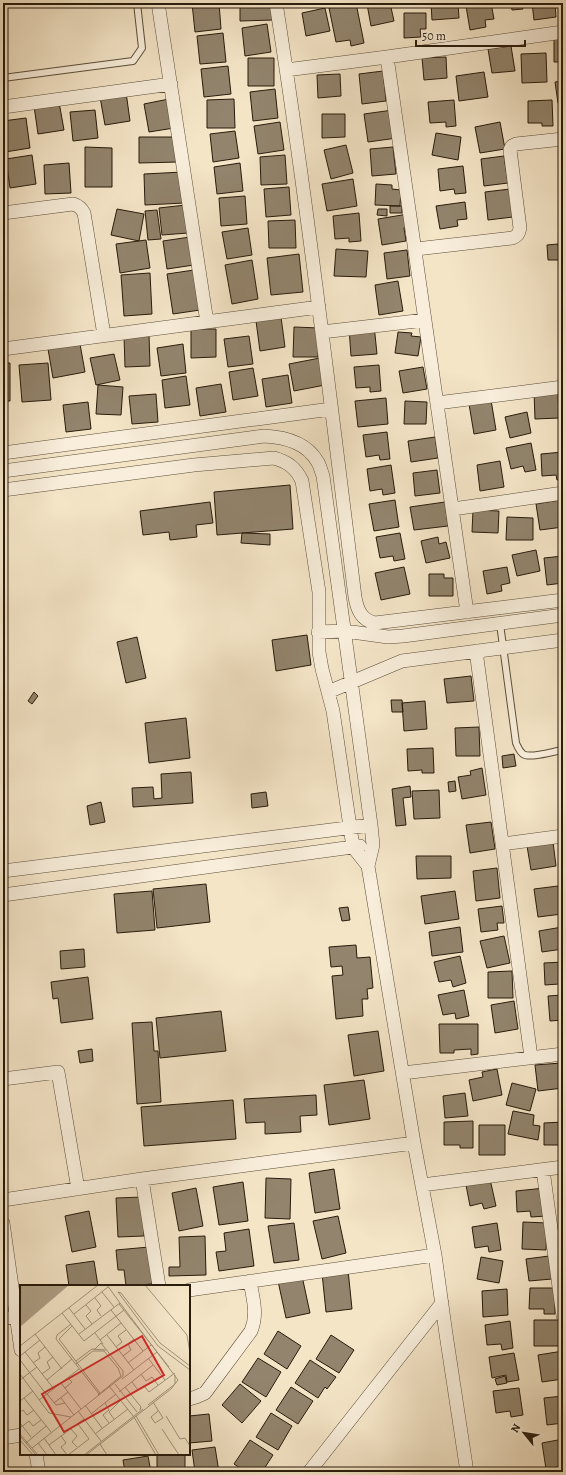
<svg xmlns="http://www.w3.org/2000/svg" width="566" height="1475" font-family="Alegreya,serif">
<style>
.building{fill:#92846d;stroke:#281b0b}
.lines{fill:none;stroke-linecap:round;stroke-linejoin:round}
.lane-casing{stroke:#5b4e3a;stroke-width:8}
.street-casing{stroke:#5b4e3a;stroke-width:14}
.lane{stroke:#f8eedb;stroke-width:6}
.street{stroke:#f8eedb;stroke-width:13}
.inset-road{fill:none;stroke:#a2947c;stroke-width:1}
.view{fill:#d62828;fill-opacity:0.15;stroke:#d62828;stroke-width:2}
.inset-edge{fill:none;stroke:#281b0b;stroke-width:2}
</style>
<rect width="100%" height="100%" fill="#f4e5c7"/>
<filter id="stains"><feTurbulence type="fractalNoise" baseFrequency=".005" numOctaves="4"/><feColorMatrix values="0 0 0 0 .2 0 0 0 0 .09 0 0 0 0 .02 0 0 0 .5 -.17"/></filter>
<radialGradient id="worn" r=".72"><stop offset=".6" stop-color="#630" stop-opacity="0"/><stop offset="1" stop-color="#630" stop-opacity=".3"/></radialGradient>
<path class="building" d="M192,3h27l2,26 -26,3z
M240,3l34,1v16l-34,1z
M356,3l8,40 -13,3 -1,-6 -14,2 -7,-34z
M372,3h18l4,18 -23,5 -4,-22z
M431,3h27l1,15 -27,2z
M483,3h8l3,16 -9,1 1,7 -16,3 -4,-24z
M496,3h26l1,6 -11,1 -1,-5 -15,1z
M532,3h23l1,14 -22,3z
M325,8l5,23 -24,5 -4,-23z
M404,13h22v16h-6l1,8 -17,1z
M267,24l4,28 -26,4 -3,-28z
M223,33l3,29 -26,2 -3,-28z
M554,39h9v23h-9z
M511,46l4,25 -23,2 -4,-24z
M546,53l1,29 -25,1 -1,-29z
M446,57l1,21 -23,2 -2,-22z
M248,58h26v28h-26z
M228,66l3,28 -27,3 -3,-28z
M383,71l3,30 -24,3 -3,-30z
M484,72l4,25 -29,4 -3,-25z
M340,74l1,22 -23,2 -1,-23z
M563,81v21l-5,1 -3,-21z
M275,89l3,29 -25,3 -3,-29z
M126,92l4,29 -25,4 -5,-28z
M169,99l5,29 -25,4 -5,-28z
M234,99l1,29h-28v-28z
M454,100l2,26 -10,1v-5l-16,1 -2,-21z
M552,100l1,26h-11v-3h-14v-22z
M59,102l5,28 -26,4 -4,-28z
M95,110l3,28 -25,3 -3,-29z
M393,110l4,28 -29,4 -4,-28z
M322,114h23v23l-23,1z
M26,118l4,30 -25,4 -2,-13v-18z
M280,122l4,28 -26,4 -4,-28z
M500,122l5,27 -25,4 -5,-26z
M235,131l4,27 -26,4 -3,-28z
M436,133l25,4 -3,23 -26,-5z
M139,137h39v25l-39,1z
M346,145l7,28 -22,6 -7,-29z
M85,147l27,1v39h-27z
M393,147l3,27 -24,2 -2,-27z
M32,155l4,29 -26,4 -4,-29z
M285,155l2,29 -26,1 -1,-28z
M504,156l4,27 -24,3 -3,-27z
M69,163l2,30 -26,1 -1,-29z
M240,163l3,28 -26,3 -3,-27z
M463,166l3,27 -11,1 -1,-5 -14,2 -2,-22z
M183,172l1,31 -39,2 -1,-31z
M353,179l4,27 -30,5 -5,-27z
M376,184l16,1v4l9,1 -1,16 -25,-1z
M289,187l2,28 -25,2 -2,-28z
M510,189l3,28 -25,3 -3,-28z
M245,196l2,28 -26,2 -2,-28z
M465,202l2,17 -10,1 1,6 -18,3 -4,-23z
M186,205l2,28 -26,2 -3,-27z
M390,206h12v7h-12z
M117,209l27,5 -5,27 -28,-6z
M378,209h9v7l-10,-1z
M157,210l4,29 -13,1 -3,-29z
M359,213l2,28 -12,1v-4l-14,1 -2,-23z
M408,214l2,13 -6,1 2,13 -24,4 -4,-26z
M295,220l1,28h-27l-1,-27z
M248,228l4,27 -25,4 -5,-27z
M190,237l4,28 -27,4 -4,-28z
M146,240l4,28 -30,5 -4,-29z
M558,244l2,16h-12l-1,-15z
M336,249l32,2 -2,26 -32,-1z
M407,250l3,26 -23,3 -3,-26z
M299,254l4,38 -32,3 -4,-37z
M252,260l6,39 -26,5 -7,-39z
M194,270l6,40 -27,4 -6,-40z
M150,273l2,41 -28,2 -3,-41z
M398,281l5,30 -24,4 -4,-30z
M281,317l4,30 -25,4 -4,-30z
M374,325l3,29 -26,2 -2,-28z
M294,327l25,1 -1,29h-25z
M191,329h25v28l-25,1z
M398,332l14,1 -1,3 10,1 -3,19 -23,-3z
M149,335l1,31 -25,1 -1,-31z
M249,336l4,28 -25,3 -4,-28z
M80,344l5,28 -32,6 -5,-29z
M183,344l3,29 -25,3 -4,-28z
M114,354l6,26 -24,5 -6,-27z
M320,358l5,27 -31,6 -5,-27z
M3,363h7v38h-7z
M48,363l3,37 -29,2 -3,-37z
M379,365l2,26 -11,1v-5l-14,1 -2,-21z
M423,367l4,22 -24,4 -4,-22z
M253,368l5,28 -25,4 -4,-28z
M288,375l4,28 -26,4 -4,-28z
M186,376l4,29 -25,3 -3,-28z
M221,384l5,28 -26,4 -4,-28z
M98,385l25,2 -2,28 -25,-1z
M558,391l1,27 -24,1 -1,-27z
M156,394l2,28 -26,2 -3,-28z
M386,398l2,26 -30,3 -3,-26z
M491,400l5,30 -22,4 -5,-30z
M405,401l22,1 -1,22h-22z
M88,402l3,27 -25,3 -3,-27z
M527,412l4,21 -21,5 -5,-21z
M387,432l3,27 -10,1 -1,-5 -13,2 -3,-22z
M435,437l3,21 -27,4 -3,-21z
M531,443l5,27 -11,2 -2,-6 -12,3 -5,-21z
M563,452v27l-6,1 -1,-5 -14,1 -1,-22z
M500,461l4,26 -24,4 -3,-26z
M391,465l4,28 -12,2 -1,-6 -12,2 -3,-22z
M437,470l3,23 -25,3 -2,-23z
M290,485l3,44 -76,6 -3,-43z
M395,500l4,27 -25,4 -5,-27z
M560,500l3,27 -23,3 -4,-26z
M210,502l3,21 -17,2 1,12 -27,3 -1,-8 -26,3 -3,-24z
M445,502l3,24 -34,4 -4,-23z
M473,510l26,1 -1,22 -26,-1z
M507,517l26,1v22h-27z
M242,533l28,1v11l-29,-2z
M400,533l5,26 -11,2 -1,-5 -13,2 -4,-21z
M438,537l1,7 7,-2 4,16 -24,5 -5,-22z
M536,550l4,21 -23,5 -5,-21z
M563,556v27l-16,2 -3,-27z
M404,567l6,27 -29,6 -6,-27z
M507,567l3,16 -9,2 1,6 -15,3 -4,-23z
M429,574h15v4h9v18h-24z
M307,635l4,30 -35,6 -4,-31z
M137,637l9,41 -20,5 -9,-41z
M471,676l3,25 -27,2 -3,-24z
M34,692l4,4 -6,8 -4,-3z
M391,700h11l1,12h-11z
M425,701l2,28 -23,2 -2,-28z
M186,718l4,40 -41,5 -4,-40z
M479,727l1,29h-24l-1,-28z
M433,748l1,25h-12v-3l-14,1 -1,-22z
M514,754l2,12 -13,2 -1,-12z
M482,768l4,27 -24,4 -4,-22 13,-2 -1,-4z
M191,772l2,31 -60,4 -1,-19 21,-1 1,12 8,-1 -1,-24z
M455,781l1,10 -7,1 -1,-10z
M410,786l1,11 -8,1 3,27 -10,1 -4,-37z
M439,790l1,28 -26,1 -2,-28z
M266,792l2,14 -16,2 -1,-14z
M101,802l4,20 -15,3 -3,-19z
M491,822l4,27 -25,4 -4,-28z
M553,842l3,24 -25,4 -4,-24z
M416,856h35v22l-34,1z
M497,868l3,30 -24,3 -3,-30z
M206,884l4,38 -53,6 -4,-39z
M558,886l4,28 -24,3 -4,-28z
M152,891l3,39 -38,3 -3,-39z
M455,891l4,28 -34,5 -4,-28z
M502,906l2,17h-7l1,7 -17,2 -3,-23z
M348,907l2,13 -8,1 -3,-13z
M460,927l3,25 -31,4 -3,-24z
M562,927l1,22 -21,3 -3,-21z
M504,936l6,27 -23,5 -7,-27z
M356,945l1,13 13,-1 3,31 -6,1 1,10h-6l1,17 -27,3 -4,-43 11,-1 -1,-9 -11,1 -2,-20z
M84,949l1,18 -24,2 -1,-18z
M460,956l6,27 -13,4 -2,-7 -12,2 -5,-20z
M563,962v26h-3l-1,-4 -14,1 -1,-22z
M512,971l1,27h-25v-26z
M88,977l5,42 -32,4 -3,-25 -5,1 -2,-17z
M464,990l5,26 -13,3 -1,-6 -12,2 -5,-20z
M563,995v25l-13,1 -2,-25z
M514,1001l4,28 -23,4 -4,-28z
M221,1011l5,40 -66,7 -4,-40z
M152,1022l2,29h4l3,51 -24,2 -5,-81z
M439,1024h39v30l-7,1v-6l-17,1v3h-14z
M378,1031l6,40 -30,5 -6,-41z
M92,1049l1,12 -13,2 -2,-12z
M561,1063l2,25 -25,3 -3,-26z
M497,1069l5,26 -29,6 -4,-21 14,-3 -1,-5z
M364,1080l6,39 -41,6 -5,-40z
M512,1083l24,6 -6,22 -24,-6z
M465,1093l3,23 -23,2 -2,-22z
M316,1095l1,20 -17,1 1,16 -36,2v-12l-19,1 -2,-24z
M233,1100l3,39 -92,7 -3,-39z
M513,1111l21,4 -1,10 7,1 -2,14 -30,-6z
M473,1121v27h-13v-3h-16v-23z
M563,1122v26l-3,1v-4h-16v-22z
M479,1125h26v30h-26z
M334,1169l6,40 -25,4 -6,-40z
M559,1173h4v26h-3z
M266,1178l25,1 -1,40 -25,-1z
M490,1179l6,27 -12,3 -2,-6 -12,3 -4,-21z
M243,1182l5,39 -29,4 -6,-38z
M196,1188l7,38 -24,5 -7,-38z
M545,1188l2,28 -16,1 -1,-6 -13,1 -1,-21z
M143,1197l1,39 -26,1 -2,-39z
M89,1211l7,36 -24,5 -7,-36z
M338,1216l8,37 -24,6 -9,-38z
M523,1222l24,1 -1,27 -24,-1z
M294,1223l5,37 -25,3 -6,-37z
M497,1223l4,27 -12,2 -1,-6 -13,2 -3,-21z
M249,1229l5,37 -35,5 -3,-19 10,-1 -2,-18z
M205,1236l1,39 -37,1v-9h11l-1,-30z
M149,1247l3,37 -26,2 -2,-16h-6l-2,-20z
M549,1256l3,23 -23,2 -3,-22z
M481,1257l22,4 -4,22 -22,-4z
M94,1261l4,25h-29l-3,-21z
M348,1270l4,39 -26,3 -4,-39z
M302,1276l8,37 -24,5 -8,-37z
M530,1288h25v26h-11v-5h-15z
M507,1289l1,26 -25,2 -1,-26z
M534,1320h26l-1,26h-25z
M510,1321l3,27 -11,2 -1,-6 -14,1 -2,-20z
M278,1331l23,15 -14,23 -23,-15z
M331,1335l23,15 -15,23 -23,-14z
M563,1351v28l-21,3 -4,-27z
M514,1353l5,27 -12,2 -1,-7 -14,3 -3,-21z
M258,1358l23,14 -15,25 -24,-15z
M310,1360l26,17 -9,12 -2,-2 -7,11 -23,-15z
M505,1376l2,7 -10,2 -2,-6z
M240,1384l21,17 -19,22 -20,-18z
M291,1387l22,14 -15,23 -22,-14z
M519,1388l4,27 -12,2 -1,-6 -14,2 -3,-22z
M563,1396v27l-16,2 -3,-27z
M271,1413l21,13 -14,24 -22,-13z
M209,1414l3,27 -23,2v-27z
M563,1439v27l-17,3 -4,-26z
M250,1440l23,15 -11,17h-16l-12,-8z
M215,1447l4,25h-24l-3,-22z
M157,1454h28v18h-28z
M148,1456l3,16h-26l-2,-12z"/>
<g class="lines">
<g class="lane-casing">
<path id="lane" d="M3,78l130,-17 9,-13 -5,-45
M500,624l16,119c2,4 3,8 7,11 7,5 31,-3 40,-4"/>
</g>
<g class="street-casing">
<path id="street" d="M158,3l49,319
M276,3c31,197 54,396 79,594 2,12 6,23 20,26l188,-23
M387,57l80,555
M286,70l101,-13 176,-25
M3,107l168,-23
M3,213l70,-9c6,2 8,4 11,9l20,122
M416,249l96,-11c6,-2 7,-5 8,-10l-10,-78 2,-4 4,-2 47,-5
M322,332l103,-12
M3,349l316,-42
M437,403l126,-16
M3,453l328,-44
M3,471l261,-35c20,1 42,6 53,25 3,4 4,10 6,15l48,349 2,20 -5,21 46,277 21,112 11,79 21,138
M3,490l191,-25 80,-7c14,4 22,10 28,23l17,111v60l3,17 11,42 20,136 15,19
M453,509l110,-16
M318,632l27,-1 43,6 15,-1 160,-21
M476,651l55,406
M328,692l74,-31 161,-21
M502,844l61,-8
M3,871l368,-46
M3,895l357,-49
M403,1073l160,-19
M3,1079l55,-7 20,117
M543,1170l20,146
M142,1179l17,107
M422,1185l141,-18
M3,1200l139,-21 272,-36
M3,1223l18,127
M189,1290l246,-35
M3,1318l13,-1
M189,1399l7,-2 9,-4 46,-62c7,-17 2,-32 -1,-50
M3,1438l18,-3
M36,1454l3,18
M309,1472l133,-169"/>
</g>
<use href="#lane" class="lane"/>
<use href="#street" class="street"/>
</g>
<g transform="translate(20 1285)">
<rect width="170" height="170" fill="#f4e5c7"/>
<path d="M0,0h49l-49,42z" fill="#afa087"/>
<path class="inset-road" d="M125,0l42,50 3,18M82,7l12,15M75,13l6,8 -4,4 4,6M99,19l50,63M66,20l5,6 -5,5 6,8M49,23l16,21M91,25l32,41M42,28l22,28 40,-31M54,29l34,-27M51,39l-14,11 -1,4 43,55M52,41l-13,13 41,54M75,48l8,11M15,49l27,35M59,49l41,-31 -13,-18M87,50l27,35M80,55l21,-17M0,61l78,-61M96,62l6,-5 -4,-6 8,-6M5,67l29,37M0,71l20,-16M103,71l8,-6 -3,-6 6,-5M128,73l17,22M0,75l26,34M56,76l16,-12 14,1M13,78l7,-5 -2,-5 7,-6M108,78l23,-18M56,79l17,-13h11l14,17 3,8 -23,19M170,81l-30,-23 -39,-50 -3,-1 40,54 32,24M0,89l29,39 22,4M22,89l8,-6 -3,-6 6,-5M121,89l5,7 6,-4 6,8M102,94l35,-27M0,95l17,-13M27,95l25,-21M112,97l6,8 6,-4 5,6 26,-19M41,98l20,26M95,99l22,28M89,101l25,31 22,38M105,102l16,20 -1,3M45,103l7,-6 -4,-4M99,107l34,-27M27,109l9,11 9,-2M4,113l27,34M41,113l13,17M19,115l40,-31M0,116l13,-10M133,117l10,16 -8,5 -4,-6 7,-6M34,118l14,-11M85,118l4,7 -6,5 6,8M65,120l17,23M128,120l27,-21v-9M58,126l23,30M0,127l3,-2 4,5 7,-5M71,129l25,-20M116,131l23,39M146,131l14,23 5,-1 5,8M94,134l-5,-7 12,-12M0,138l11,14M0,143l9,-7 4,5 8,-6M51,144l6,7 -5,6 5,5M142,144l17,26M0,149l18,21M75,149l33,-25M0,151l16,19M41,151l5,7 -5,4 6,8M24,153l12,17M0,155l13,15M6,158l20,-17M18,158l9,12M80,159l7,11M29,160l35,-26M12,163l91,-72v-5l-22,-28 -7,7M48,170l21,-16 -11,-15M64,170l59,-46M66,170l85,-66 7,-9 -58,-77"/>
<path class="view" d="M122,51l22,39 -100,57 -22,-38z"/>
<rect width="170" height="170" class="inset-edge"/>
</g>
<rect width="566" height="1475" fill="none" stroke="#f4e5c7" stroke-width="16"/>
<rect x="4" y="4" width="558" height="1467" fill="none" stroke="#281b0b" stroke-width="2"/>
<rect x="8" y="8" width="550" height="1459" fill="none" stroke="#281b0b"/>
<g transform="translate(524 1433) rotate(300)" stroke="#f8eedb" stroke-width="3" paint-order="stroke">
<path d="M0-3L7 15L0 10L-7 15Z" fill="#281b0b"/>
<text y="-6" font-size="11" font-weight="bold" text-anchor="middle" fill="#281b0b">N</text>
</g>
<path d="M416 40v6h109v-6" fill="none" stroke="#281b0b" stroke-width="2"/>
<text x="422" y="40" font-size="12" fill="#281b0b" stroke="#f8eedb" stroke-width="3" paint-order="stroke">50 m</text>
<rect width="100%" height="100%" filter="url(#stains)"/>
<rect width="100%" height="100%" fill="url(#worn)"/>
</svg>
